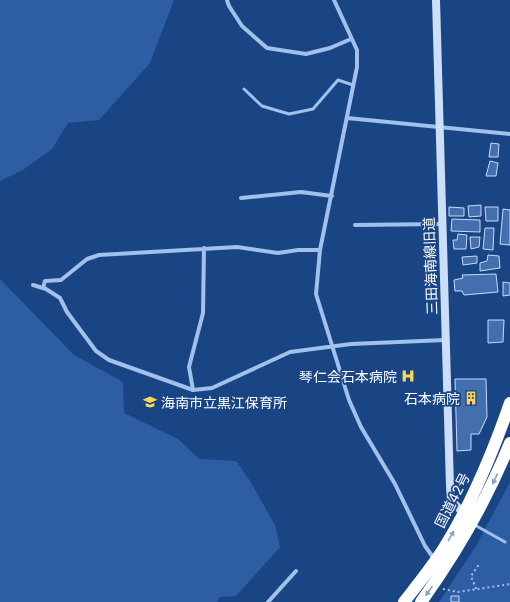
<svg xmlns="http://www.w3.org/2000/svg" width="510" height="602" font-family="Inter,'Noto Sans JP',sans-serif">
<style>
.green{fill:#2d5ea3}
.building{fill:#436fae;stroke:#c6dbf8}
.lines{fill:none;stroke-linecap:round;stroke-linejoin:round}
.path{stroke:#a1c0eb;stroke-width:2;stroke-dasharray:2 3;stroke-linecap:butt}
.lane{stroke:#a1c0eb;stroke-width:3}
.street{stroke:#a1c0eb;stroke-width:4}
.secondary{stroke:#cddef8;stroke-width:8}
.highway{stroke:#fff;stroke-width:12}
.oneway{fill:#8ca2c2}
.labels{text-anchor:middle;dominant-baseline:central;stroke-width:3.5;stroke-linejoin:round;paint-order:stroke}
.street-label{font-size:14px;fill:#fff;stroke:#1a4585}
.poi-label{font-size:14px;fill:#fff;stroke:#1a4585;text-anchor:end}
</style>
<rect width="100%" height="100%" fill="#1a4585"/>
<path class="green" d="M0,0h174l-24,63 -51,57 -31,3 -16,26 -29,21 -23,11z
M0,279l74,76 49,27 1,31 54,26 21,20 37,2 14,20 25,44 5,22 -44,49 -16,1 -3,5h-217z
M510,482v120h-71l37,-56z"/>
<path class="building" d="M491,143l8,1 -1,13h-9z
M490,161l8,2 -2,13h-10z
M481,205v11l-12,1 -1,-11z
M449,207l15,1v8h-15z
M485,207h13v14h-12z
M503,209l7,1v35l-10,-1z
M452,219l28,1v12l-29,-1z
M485,228h9l-1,22 -10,-1z
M458,234l9,1 -1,14h-12l-1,-9h4z
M470,237h10l-1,10 -8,2z
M488,255l11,1 1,12 -20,3v-8l7,-2z
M477,256v7l-14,2 -1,-8z
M496,274l2,18 -34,3 -2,-4h-7l-1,-11 9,-2 -1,-3z
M503,282l7,1v12l-7,1z
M488,320h16l-1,22 -15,1z
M455,379h31l1,38 -8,17h-8v16l-14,1z
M451,596h8v6h-8z"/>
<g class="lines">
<path class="path" d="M443,589l15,3 52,-8
M476,589l-5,-13 9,-13"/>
<path class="lane" d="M244,89l18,17 27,8 24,-5 25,-29 15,5
M473,524l32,18"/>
<path class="street" d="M227,0l2,6 13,20 25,22 39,6 24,-6 21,-9
M334,0l23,50v17l-37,183 -4,44 33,106 12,27 34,57 30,62 10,14
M347,118l163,16
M241,198l60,-6 31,4
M355,225l87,-1
M33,285l13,4 14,9 7,14 29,39 13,9 84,30 19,-2 78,-36 61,-8 94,-4
M43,288l2,-7 16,-1 26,-21 12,-4 138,-8 41,6 20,-3h22
M193,390l-4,-23 14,-54 1,-65
M268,602l28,-31"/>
<path class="secondary" d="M436,0l14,487 1,13 16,17"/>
<path class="highway" d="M404,602c14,-18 28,-35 40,-54 28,-45 49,-96 66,-145
M421,602c36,-50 66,-102 89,-159"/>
</g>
<defs><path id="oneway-solid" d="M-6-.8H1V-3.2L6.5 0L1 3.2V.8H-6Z"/></defs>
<g class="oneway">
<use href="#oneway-solid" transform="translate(495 479) rotate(115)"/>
<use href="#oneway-solid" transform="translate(451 536) rotate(-60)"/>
<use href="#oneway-solid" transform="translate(429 591) rotate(125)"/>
</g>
<defs>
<g id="hospital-bare" transform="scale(1.08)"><path d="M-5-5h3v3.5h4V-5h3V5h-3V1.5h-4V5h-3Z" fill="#fdd55d" stroke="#1a4585" stroke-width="2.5" paint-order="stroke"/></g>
<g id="building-bare" transform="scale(1.08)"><path d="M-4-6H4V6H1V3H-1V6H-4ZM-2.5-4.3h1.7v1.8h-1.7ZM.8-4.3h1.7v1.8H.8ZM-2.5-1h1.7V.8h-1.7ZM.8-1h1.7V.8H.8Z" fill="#fdd55d" stroke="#1a4585" stroke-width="2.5" paint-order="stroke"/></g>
<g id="school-bare" transform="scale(1.08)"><path d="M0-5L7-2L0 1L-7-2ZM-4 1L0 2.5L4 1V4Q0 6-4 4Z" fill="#fdd55d" stroke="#1a4585" stroke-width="2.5" paint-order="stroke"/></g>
</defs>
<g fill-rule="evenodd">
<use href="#hospital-bare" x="408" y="376"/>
<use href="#building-bare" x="471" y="398"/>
<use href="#school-bare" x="150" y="402"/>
</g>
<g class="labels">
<g class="street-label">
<text transform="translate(430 266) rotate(-92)">三田海南線旧道</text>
<text transform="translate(452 500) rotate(-63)">国道42号</text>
</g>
<g class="poi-label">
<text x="397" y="376">琴仁会石本病院</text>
<text x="460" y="398">石本病院</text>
<text x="161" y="402" text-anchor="start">海南市立黒江保育所</text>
</g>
</g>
</svg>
